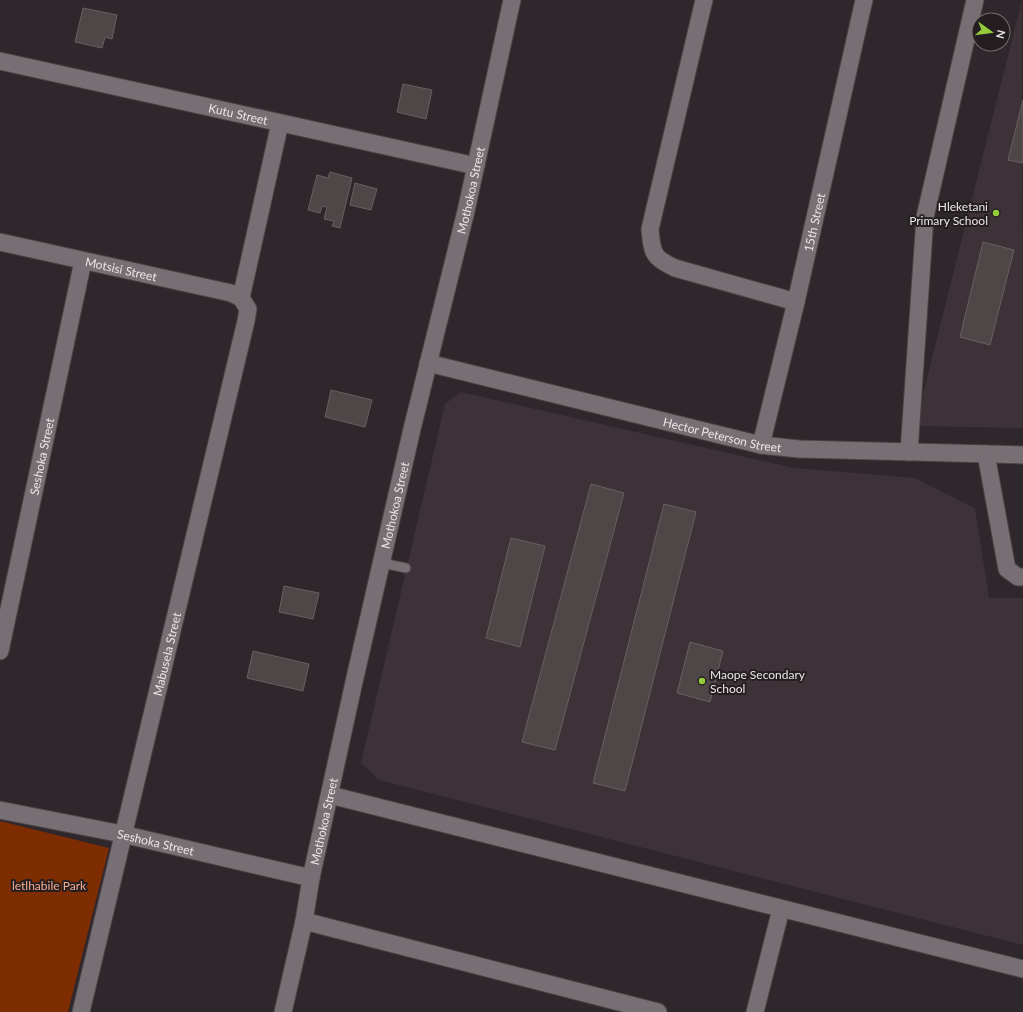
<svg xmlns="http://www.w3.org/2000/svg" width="1023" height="1012" font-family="Lato,sans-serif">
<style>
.built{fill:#3e3239}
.green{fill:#7e2c02}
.building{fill:#4f4747;stroke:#686060}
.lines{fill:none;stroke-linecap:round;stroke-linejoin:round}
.lane-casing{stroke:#494346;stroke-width:11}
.street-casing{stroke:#494346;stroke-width:19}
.lane{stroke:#776f73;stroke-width:9}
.street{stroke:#776f73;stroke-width:17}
.poi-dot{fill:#95cc3b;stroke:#241e21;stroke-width:1.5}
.labels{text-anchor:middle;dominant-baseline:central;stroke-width:4;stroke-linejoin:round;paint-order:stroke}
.street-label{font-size:12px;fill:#eae6e8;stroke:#241e21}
.poi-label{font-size:12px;fill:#eae6e8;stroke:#241e21;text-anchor:end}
.park-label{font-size:12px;fill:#f5ad92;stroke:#241e21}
</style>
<rect width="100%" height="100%" fill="#2e272b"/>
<path class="built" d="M1022,0l1,428 -108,-2z
M461,392l333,76 121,10 60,30 14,90h34v347l-644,-165 -18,-17 84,-359z"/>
<path class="green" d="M0,821l109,27 -41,164h-68z"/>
<path class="building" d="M83,8l34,7 -5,24 -7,-2 -3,11 -27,-6z
M403,84l29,6 -6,29 -29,-7z
M1023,100v63l-15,-3z
M330,172l22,6 -12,50 -8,-2 2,-5 -10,-2 3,-12 -5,-1 -2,7 -12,-3 9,-35 11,3z
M355,183l22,6 -6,21 -21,-5z
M983,242l31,8 -24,95 -30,-8z
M331,390l41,10 -7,27 -40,-10z
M591,484l33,9 -69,257 -33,-8z
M664,504l32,8 -71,279 -32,-8z
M511,538l34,8 -25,101 -34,-9z
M284,586l35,7 -6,26 -34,-7z
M690,642l33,9 -13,51 -33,-9z
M253,651l56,13 -6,27 -56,-13z"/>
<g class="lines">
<g class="lane-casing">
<path id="lane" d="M382,563l24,5"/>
</g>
<g class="street-casing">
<g id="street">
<path d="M704,0l-54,229c2,24 3,29 25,39l121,34"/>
<path id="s1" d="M0,61l476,105"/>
<path id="s2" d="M0,242l231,51 10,5"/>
<path d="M241,298l39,-175"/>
<path id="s3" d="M428,363l333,82 38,4 224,6"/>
<path id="s4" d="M761,445l35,-143 68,-302"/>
<path d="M909,452l16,-235 50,-217"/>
<path d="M986,454l21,115 11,8h5"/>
<path id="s5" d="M0,651l83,-390"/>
<path d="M330,795l693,174"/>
<path id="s6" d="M0,810l122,24 189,44"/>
<path d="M304,921l354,91"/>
<path id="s7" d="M81,1012l165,-691 2,-12 -7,-11"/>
<path id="s8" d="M283,1012l21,-91 7,-43 43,-196 58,-253 54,-218 46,-211"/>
<path d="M755,1012l26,-103"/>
</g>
</g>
<use href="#lane" class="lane"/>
<use href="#street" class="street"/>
</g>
<g class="poi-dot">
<circle cx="996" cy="213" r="4"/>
<circle cx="702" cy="681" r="4"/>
</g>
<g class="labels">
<g class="street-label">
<text stroke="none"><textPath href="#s1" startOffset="244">Kutu Street</textPath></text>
<text stroke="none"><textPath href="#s8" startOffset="843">Mothokoa Street</textPath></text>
<text stroke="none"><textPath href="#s4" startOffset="229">15th Street</textPath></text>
<text stroke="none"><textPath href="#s2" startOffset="124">Motsisi Street</textPath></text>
<text stroke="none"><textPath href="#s3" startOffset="303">Hector Peterson Street</textPath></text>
<text stroke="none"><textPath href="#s5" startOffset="199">Seshoka Street</textPath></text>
<text stroke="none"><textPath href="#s8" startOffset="519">Mothokoa Street</textPath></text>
<text stroke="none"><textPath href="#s7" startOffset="368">Mabusela Street</textPath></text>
<text stroke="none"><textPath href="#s8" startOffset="195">Mothokoa Street</textPath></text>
<text stroke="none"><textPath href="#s6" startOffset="159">Seshoka Street</textPath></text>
</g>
<g class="poi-label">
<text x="988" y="206">Hleketani<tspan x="988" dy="14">Primary School</tspan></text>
<text x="710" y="674" text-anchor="start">Maope Secondary<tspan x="710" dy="14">School</tspan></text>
</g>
<g class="park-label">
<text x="49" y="885">letlhabile Park</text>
</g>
</g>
<g transform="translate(991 32) rotate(104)"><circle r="19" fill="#241e21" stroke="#736e71"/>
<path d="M0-3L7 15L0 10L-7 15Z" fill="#95cc3b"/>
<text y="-6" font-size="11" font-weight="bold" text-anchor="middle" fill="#eae6e8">N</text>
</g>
</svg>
